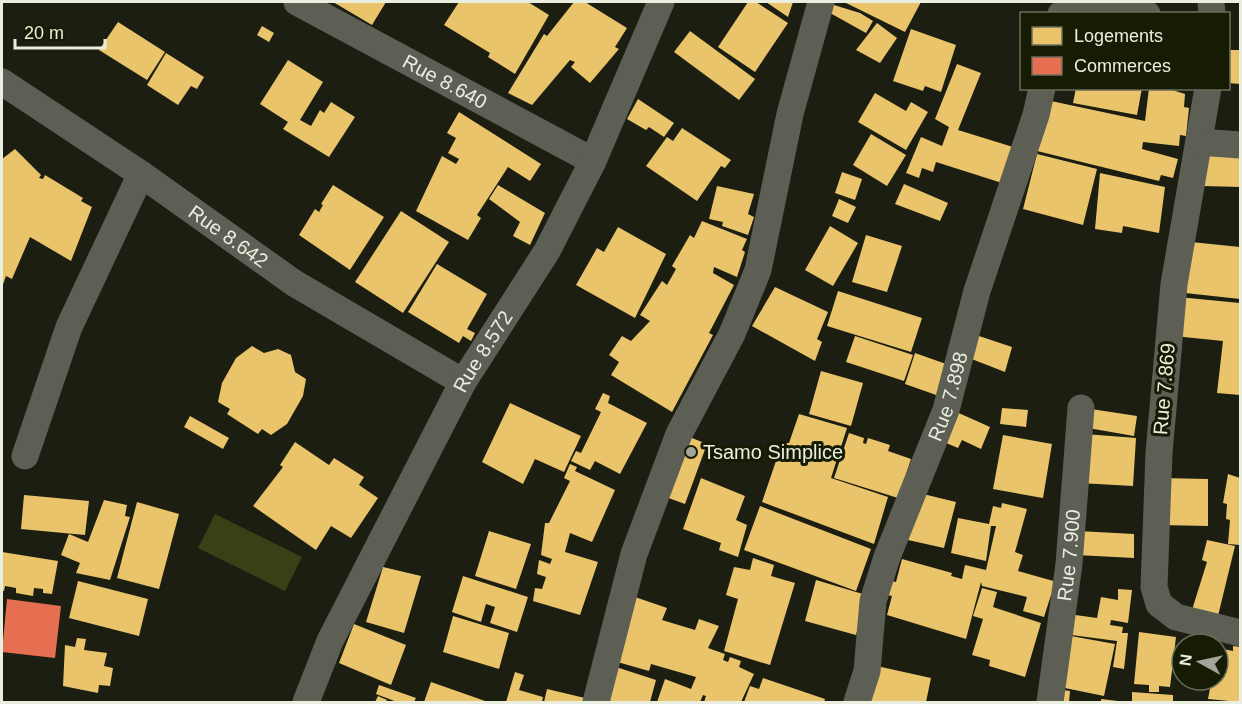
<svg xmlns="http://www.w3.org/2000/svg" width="1242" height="704" font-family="Arial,sans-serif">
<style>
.green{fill:#394015}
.homes{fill:#e9c46a}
.shops{fill:#e76f51}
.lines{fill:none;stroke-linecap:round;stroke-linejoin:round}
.street{stroke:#5d5f55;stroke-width:27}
.poi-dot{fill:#a2a597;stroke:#161b04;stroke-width:2}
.labels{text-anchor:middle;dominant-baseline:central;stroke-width:6;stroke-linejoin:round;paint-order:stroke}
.street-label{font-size:20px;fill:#eaeedf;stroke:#161b04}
.poi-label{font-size:20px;fill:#eaeedf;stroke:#161b04;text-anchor:start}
</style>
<rect width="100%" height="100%" fill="#1c1e12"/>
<path class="green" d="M215,514l87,43 -17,34 -87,-43z"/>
<path class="homes" d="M333,2h53l-14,23z
M459,2h69l21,13 -34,59 -27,-17 2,-4 -46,-28z
M574,2h11l42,26 -12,19 4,2 -29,34 -19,-16 4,-5 -5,-2 -38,45 -24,-12 36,-59 3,2z
M748,2h8l32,21 -33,49 -37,-25z
M766,2h27l-5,15z
M844,2h77l-16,30z
M834,5l26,8 13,8 -7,12 -36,-20z
M118,22l47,30 -18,28 -48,-30z
M877,23l20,15 -17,25 -24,-13z
M262,26l12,7 -5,9 -12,-7z
M911,29l45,16 -15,47 -16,-6 -2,5 -30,-10z
M690,31l65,48 -16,21 -65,-48z
M1228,50h12v34l-12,-1z
M166,53l38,24 -7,12 -6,-3 -13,19 -31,-20z
M288,60l35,22 -23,38 11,6 9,-16 4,3 7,-11 24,15 -26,40 -46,-28 5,-7 -28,-18z
M957,64l24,9 -23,57 55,17 -11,36 -66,-21 -3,10 -11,-4 -3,10 -13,-5 15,-36 21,9 7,-19 -14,-8z
M1076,88h66l-5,27 -64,-12z
M1149,88h17l19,6 -1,13 5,1 -3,28 -6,-1 -1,11 -36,-4 -1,7 36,10 -5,19 -12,-3 -2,6 -122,-30 14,-50 94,20z
M875,93l31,18 5,-9 17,10 -22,38 -48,-28z
M638,99l36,24 -10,14 -15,-10 -3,3 -19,-11z
M459,112l82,52 -11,17 -22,-14 -31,48 4,3 -13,22 -52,-29 26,-55 14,8 3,-5 -11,-6 8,-15 -9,-5z
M682,128l49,32 -6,8 -4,-2 -24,35 -51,-35 21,-29 6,4z
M871,134l35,21 -19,31 -34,-21z
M15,149l26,26 -2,3 4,1 2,-4 38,23 -2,3 11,6 -21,54 -41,-24 -18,42 -6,-3 -4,11v-128z
M1037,154l60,15 -14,56 -60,-16z
M1204,154l36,3v30l-37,-1z
M842,172l20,7 -7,21 -20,-7z
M1100,173l65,14 -6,46 -36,-7 -1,7 -27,-4z
M904,184l44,19 -8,18 -45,-17z
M333,185l51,32 -34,53 -51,-35 16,-26 4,3 4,-7 -2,-1z
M498,185l47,28 -15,32 -17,-9 7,-14 -31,-23z
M717,186l37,8 -6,20 6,3 -6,18 -26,-9 1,-4 -14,-3z
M839,199l17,8 -8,16 -16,-7z
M401,211l48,31 -46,71 -48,-31z
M702,221l45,18 -5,11 3,2 -8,25 -23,-10 -1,6 21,12 -25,48 4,2 -41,77 -61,-37 8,-13 -10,-7 13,-19 9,5 19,-20 -10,-6 22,-34 5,4 9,-16 -4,-3 18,-31 4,3z
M830,226l28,17 -25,43 -28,-16z
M618,227l48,27 -31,64 -59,-33 21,-37 7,4z
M866,235l36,11 -15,46 -35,-10z
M1191,242l49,5v52l-55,-6z
M437,264l50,30 -20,35 8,4 -4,8 -8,-5 -4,7 -51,-31z
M775,287l53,25 -11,27 5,3 -7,19 -63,-35z
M838,291l84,27 -11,34 -84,-26z
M1178,297l62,6v92l-23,-2 6,-52 -49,-5z
M976,335l36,12 -7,25 -36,-14z
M855,336l58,19 -9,26 -58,-19z
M252,346l12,7 14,-4 13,6 4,17 11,7 -3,17 -16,28 -16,11 -9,-6 -4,5 -31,-20 3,-5 -12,-7 4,-19 14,-25z
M915,353l34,12 -10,31 -34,-12z
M821,371l42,12 -12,43 -42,-12z
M603,393l7,3 -2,7 39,20 -27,51 -25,-13 -5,9 -19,-9 5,-10 5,2 20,-41 -6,-3z
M510,403l71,33 -17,36 -29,-13 -12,25 -41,-22z
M1002,408l26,2 -2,17 -26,-3z
M1091,409l46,7 -3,20 -46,-8z
M952,410l38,17 -9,22 -19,-9 -4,8 -19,-8z
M799,414l48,14 -16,50 57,19 -14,47 -112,-42 14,-41 10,-18h3z
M190,416l39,22 -6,11 -39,-22z
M849,433l15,5 -1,5 3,1 2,-6 22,7 -2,6 23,8 -13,39 -64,-20z
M1085,434l51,4 -3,48 -54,-3z
M1003,435l49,9 -9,54 -50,-9z
M687,436l20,8 -22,60 -22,-8z
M295,442l34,23 5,-7 30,19 -5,8 19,13 -27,40 -20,-12 -15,24 -63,-44 30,-39 -3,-2z
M570,464l7,3 -2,4 40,19 -23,52 -22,-9 -5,19 33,10 -18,53 -47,-14 2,-13 7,1 4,-12 -9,-3 2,-14 11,4 2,-5 -11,-4 4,-32h4l21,-42 -6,-3z
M1228,474l12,4v67l-12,-1 2,-24 -4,-1 1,-15 -4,-1z
M701,478l44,18 -9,24 11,5 -9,32 -19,-7 2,-7 -38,-14z
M1160,478l48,1v47l-48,-1z
M919,493l37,9 -12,46 -36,-8z
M24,495l65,6 -4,34 -64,-6z
M104,500l23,5 -2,11 5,1 -20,63 -34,-7 4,-10 -19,-8 8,-21 19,8z
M137,502l42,12 -20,75 -42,-11z
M1002,503l25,6 -12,43 8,3 -5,16 46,13 -5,13 -8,-2 -7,22 -21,-6 4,-14 -45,-11 -1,-4 -15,57 -79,-24 5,-19 -10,-2 4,-14 10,2 6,-23 50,14 -1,3 11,3 3,-14 21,5 10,-44h-5l-5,35 -35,-8 7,-35 31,6 4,-18 8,2z
M760,506l111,43 -15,42 -112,-41z
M489,531l42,13 -15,45 -41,-13z
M1078,531l56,3v24l-58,-3z
M1207,540l28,6 -18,74 -26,-7 16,-51 -5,-2z
M2,552l56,9 -6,33 -9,-1v-4l-9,-1 -1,8 -17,-3v-5l-11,-2 -1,5h-2z
M753,558l21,7 -3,11 24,7 -25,82 -46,-14 14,-52 -12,-4 8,-28 16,3z
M383,567l38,9 -17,57 -38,-11z
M463,576l65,21 -11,35 -27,-9 5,-16 -9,-3 -5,18 -29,-10z
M816,580l50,15 -10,40 -51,-14z
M78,581l70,18 -9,37 -70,-18z
M982,588l15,4 -4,15 48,16 -16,54 -36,-11 1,-6 -18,-5 11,-36 -10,-3z
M1118,589l14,1 -4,33 -17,-3 -1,5 13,2 -1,6h6l-4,36 -11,-2 4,-26 -53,-7 4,-20 29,4 4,-21 17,3z
M635,597l32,11 -5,12 33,10 4,-11 20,7 -11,22 17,6 -2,6 5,2 2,-5 11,4 -2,6 15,7 -13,28h-37l2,-6 -3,-1 -3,7h-43l8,-23 26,10 5,-12 -45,-13 -2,7 -35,-10z
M453,616l56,17 -10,36 -56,-17z
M354,624l52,21 -15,40 -52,-22z
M1139,632l37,5 -6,50 -11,-1v6h-10v-7l-15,-1z
M1071,636l44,8 -11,52 -44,-9z
M77,638l9,1 -2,11 23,3 -3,13 9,2 -3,18 -11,-1 -1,8 -35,-7 2,-41 10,2z
M1233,646l7,1v55l-32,-3 3,-16 -7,-3h14v-32l15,3z
M872,665l59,13 -5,24h-63z
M616,667l40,13 -6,22h-45z
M515,672l9,3 -5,15 24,7 -1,5h-36z
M763,678l62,21 -1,3h-80l6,-16 9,3z
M431,682l57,20h-64z
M379,685l37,13 -2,4h-17l-21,-8z
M547,689l38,9 -1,4h-40z
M1055,689l15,2 -1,11h-14z
M1132,692l41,3v7h-41z
M378,696l9,4 -1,2h-11z
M1101,699l17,2v1h-17z"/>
<path class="shops" d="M7,599l54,7 -6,52 -53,-6z"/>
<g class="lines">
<g class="street">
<path id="s1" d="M297,2l296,159"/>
<path d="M1211,2l1,12"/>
<path d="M1061,14c20,-14 61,-4 86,0"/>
<path id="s2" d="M2,82l139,92 153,109 169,99"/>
<path d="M1208,88l-34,196 -15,169 -5,134 5,17 17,13 64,16"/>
<path d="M1199,142l41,3"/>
<path d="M25,456l44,-129 72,-153"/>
<path id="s3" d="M306,702l24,-61 133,-259 84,-131 46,-90 68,-159"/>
<path d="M596,702l38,-148 45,-120 53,-100 26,-64 32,-156 31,-112"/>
<path id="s4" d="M857,702l10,-31 6,-70 14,-44 59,-147 31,-119 59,-176 6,-27"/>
<path id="s5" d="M1050,702l19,-138 12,-156"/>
</g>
</g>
<circle class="poi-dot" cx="691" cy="452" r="6"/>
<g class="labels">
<g class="street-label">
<text stroke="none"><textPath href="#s1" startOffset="168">Rue 8.640</textPath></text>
<text stroke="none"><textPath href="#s2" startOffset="274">Rue 8.642</textPath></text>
<text stroke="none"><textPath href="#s3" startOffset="393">Rue 8.572</textPath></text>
<text transform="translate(1164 389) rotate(-85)">Rue 7.869</text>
<text stroke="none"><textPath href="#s4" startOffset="321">Rue 7.898</textPath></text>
<text stroke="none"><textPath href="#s5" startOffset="148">Rue 7.900</textPath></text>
</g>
<g class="poi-label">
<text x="703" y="452">Tsamo Simplice</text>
</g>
</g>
<rect width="1242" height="704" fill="none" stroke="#eaeedf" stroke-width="6"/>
<rect x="1020" y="12" width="210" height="78" fill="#161b04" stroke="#6b6f5c" stroke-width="1.5"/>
<rect x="1032" y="27" width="30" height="18" fill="#e9c46a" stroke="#6b6f5c" stroke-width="1.5"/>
<text x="1074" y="42" font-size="18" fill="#eaeedf">Logements</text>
<rect x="1032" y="57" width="30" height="18" fill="#e76f51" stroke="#6b6f5c" stroke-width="1.5"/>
<text x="1074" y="72" font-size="18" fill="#eaeedf">Commerces</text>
<g transform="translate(1200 662) rotate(278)"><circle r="28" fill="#161b04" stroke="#6b6f5c" stroke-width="1.5"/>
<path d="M0-4.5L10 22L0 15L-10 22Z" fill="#a2a597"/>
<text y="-9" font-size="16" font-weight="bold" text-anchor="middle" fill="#eaeedf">N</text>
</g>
<path d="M15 39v9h90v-9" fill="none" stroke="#eaeedf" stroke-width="3"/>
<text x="24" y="39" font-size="18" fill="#eaeedf" stroke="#161b04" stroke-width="4.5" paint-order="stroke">20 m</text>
</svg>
